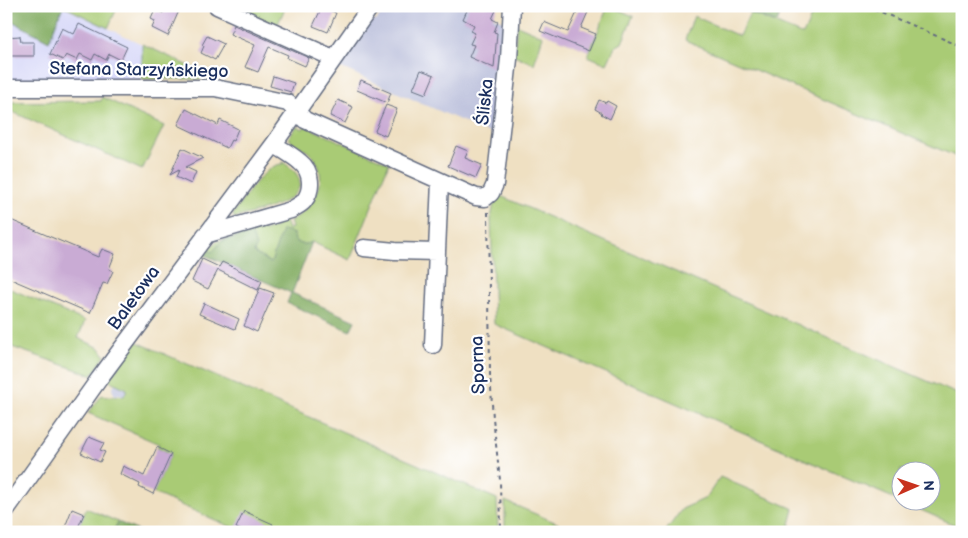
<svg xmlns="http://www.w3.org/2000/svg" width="968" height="538" font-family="'Balsamiq Sans',sans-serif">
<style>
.built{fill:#d6d7f8}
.industrial{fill:#bec2dd}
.green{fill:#a9cb74;stroke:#627d69;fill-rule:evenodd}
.forest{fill:#86af66;stroke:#506f62}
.building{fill:#c9abd4}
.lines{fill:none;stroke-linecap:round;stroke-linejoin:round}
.minor-casing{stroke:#656d81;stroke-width:19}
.path{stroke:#656d81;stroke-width:2;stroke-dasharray:4 4;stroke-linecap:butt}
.minor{stroke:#fff;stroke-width:16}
.labels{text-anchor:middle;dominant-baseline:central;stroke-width:4.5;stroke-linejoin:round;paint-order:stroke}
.street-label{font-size:18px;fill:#1b2f5e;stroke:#fff}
</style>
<rect width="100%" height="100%" fill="#fff"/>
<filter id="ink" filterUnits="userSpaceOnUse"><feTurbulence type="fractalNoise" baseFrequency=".02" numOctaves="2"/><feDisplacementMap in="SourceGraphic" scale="10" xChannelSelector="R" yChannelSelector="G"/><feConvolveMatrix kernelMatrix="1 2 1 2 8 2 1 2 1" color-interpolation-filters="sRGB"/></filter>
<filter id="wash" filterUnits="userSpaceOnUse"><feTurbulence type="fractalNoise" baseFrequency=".0096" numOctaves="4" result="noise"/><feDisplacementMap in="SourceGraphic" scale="20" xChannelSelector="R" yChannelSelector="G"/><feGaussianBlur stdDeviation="1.12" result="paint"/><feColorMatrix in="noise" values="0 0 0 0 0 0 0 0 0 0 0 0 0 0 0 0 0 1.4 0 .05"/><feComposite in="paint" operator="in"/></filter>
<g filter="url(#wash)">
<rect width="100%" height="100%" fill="#efe0c2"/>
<path class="built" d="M63,7l79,37v35l-136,2v-64l42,24z"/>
<path class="industrial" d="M387,6h83l38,17 -12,113 -159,-70 35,-46 4,1z
M115,383l12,6 -3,7 -5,-2 -4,1 -3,-5z"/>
<path class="green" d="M63,6h55l-10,22z
M229,6h57l-9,20z
M598,6h12l23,10 -11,27 -7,4 -8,17 -19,-8 18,-45z
M816,6h146v153l-277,-119 9,-24 45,20 11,-23 53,22z
M517,25l26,11 -9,28 -20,-9z
M142,44l71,33 -6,2h-65z
M102,97l62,29 -22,44 -136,-61v-7l95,-1z
M297,126l6,3 2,-3 84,37 -39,97 -38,-18c-7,3 -10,3 -17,-1l-1,-7 -12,-3 -11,32 -17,-10 -42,-1 -5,-3 11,-8 45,-13 1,3 12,-4 -1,-3 10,-3 3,8 4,-1 -2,-7c35,-19 45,-62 2,-78l-3,-6z
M283,162c4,3 9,7 12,10 23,29 -45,41 -61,46l-1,-4c11,-15 31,-49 49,-50z
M496,194l466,202v132l-468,-204 -3,-106zM900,470h30v30h-30z
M6,287l79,34 -7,17 22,10 5,8 -13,19 -86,-30z
M137,342l360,157 1,33h-255l-90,-39 18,-39 -14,-7 2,-3 -71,-31 14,-18c7,4 14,-1 22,1l3,-7 -19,-9z
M720,477l74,32 -6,23h-123l17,-23 24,-11z
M505,501l73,31h-73z
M86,508l32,14 -5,10h-37z"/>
<path class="forest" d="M16,6h47l-14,35 -41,-22z
M735,6h48l-6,17z
M282,230c8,1 11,2 13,11 7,4 10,4 17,1l-20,51 63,28 -5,10 -63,-28 4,-10 -91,-40 7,-4 5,3 10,-11 30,-7 4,13 -2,6 17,10z
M118,522l23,10h-28z"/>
<g id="blocks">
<path class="building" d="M166,6h15l-13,30 -16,-8 3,-7 -4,-2 4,-9 8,3z
M469,6h29l-6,13 6,3 -4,10 3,1 -3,35 -25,-11 5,-12 -4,-1 5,-11 -4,-2 3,-6 -11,-6z
M322,7l14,6 -8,19 -15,-6z
M579,8l9,4 -7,16 15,6 -7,17 -49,-20 4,-9 24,10z
M79,24l48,23 -6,13 -12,-6 -3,6 -11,-6 -3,6 -12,-6 -3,6 -11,-5 -3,5 -13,-6 12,-26 12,6z
M234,25l75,33 -4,8 -18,-8 1,-3 -19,-8 -11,25 -13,-5 10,-22 -25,-11z
M20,36l1,6h13v14h-28v-19z
M207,36l17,8 -9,16 -14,-7 3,-7 -2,-1z
M421,70l13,5 -8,19 -13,-5z
M273,76l21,7 -3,9 -21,-6z
M361,80l30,13 -4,10 -30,-13z
M338,100l15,7 -8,16 -15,-7z
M599,100l7,3 1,-2 9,5 -6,13 -9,-5 1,-1 -7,-4z
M386,105l11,4 -11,27 -11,-5z
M186,109l32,16 2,-5 18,9 -5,12 -2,-1 -4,8 -49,-23z
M456,146l12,5 -3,7 17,7 -6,13 -28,-12z
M182,148l21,10 -18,9 11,5 -5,12 -15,-7 3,-7 -9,5z
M6,218l92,39 4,-8 13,5 -6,15 4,2 -6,13 -4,-1 -13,30 -84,-36z
M202,259l17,8 3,-5 40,19 -4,9 -40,-20 -10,19 -16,-8z
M260,288l14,5 -17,39 -13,-6z
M204,303l35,16 -4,10 -36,-15z
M89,437l15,6 -4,7 5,2 -5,10 -19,-9z
M157,447l14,7 -18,40 -14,-7 1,-3 -20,-10 3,-8 21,10z
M72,509l12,5 -8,18h-13z
M244,511l29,13 -4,8h-24l-9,-4z"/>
</g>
</g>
<g filter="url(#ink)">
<use href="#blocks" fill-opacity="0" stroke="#656d81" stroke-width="1"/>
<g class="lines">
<g class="minor-casing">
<path id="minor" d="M217,6l116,52
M6,88h209l73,15 17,17 171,77 9,1 6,-5 4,-9 14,-125 3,-53
M205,235l86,-25c4,-3 10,-5 13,-9 9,-11 8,-30 -4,-39 -8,-7 -18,-12 -26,-18
M364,248l31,3 42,1
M433,345l7,-164
M6,510l93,-131 175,-235 97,-138"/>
</g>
<path class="path" d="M867,6l95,41
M488,212l2,162 3,44 7,62 1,52"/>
<use href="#minor" class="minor"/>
</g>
</g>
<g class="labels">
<g class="street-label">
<text transform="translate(139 70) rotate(1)">Stefana Starzyńskiego</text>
<text transform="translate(485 102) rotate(-84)">Śliska</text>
<text transform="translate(134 298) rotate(-54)">Baletowa</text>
<text transform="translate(478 365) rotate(-92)">Sporna</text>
</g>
</g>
<rect width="968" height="538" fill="none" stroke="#fff" stroke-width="25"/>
<g transform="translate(916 486) rotate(88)"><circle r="24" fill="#ffffff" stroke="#a4acbf"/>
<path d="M0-4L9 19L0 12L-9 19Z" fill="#c8321e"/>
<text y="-8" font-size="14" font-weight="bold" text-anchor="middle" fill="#1b2f5e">N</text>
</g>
</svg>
